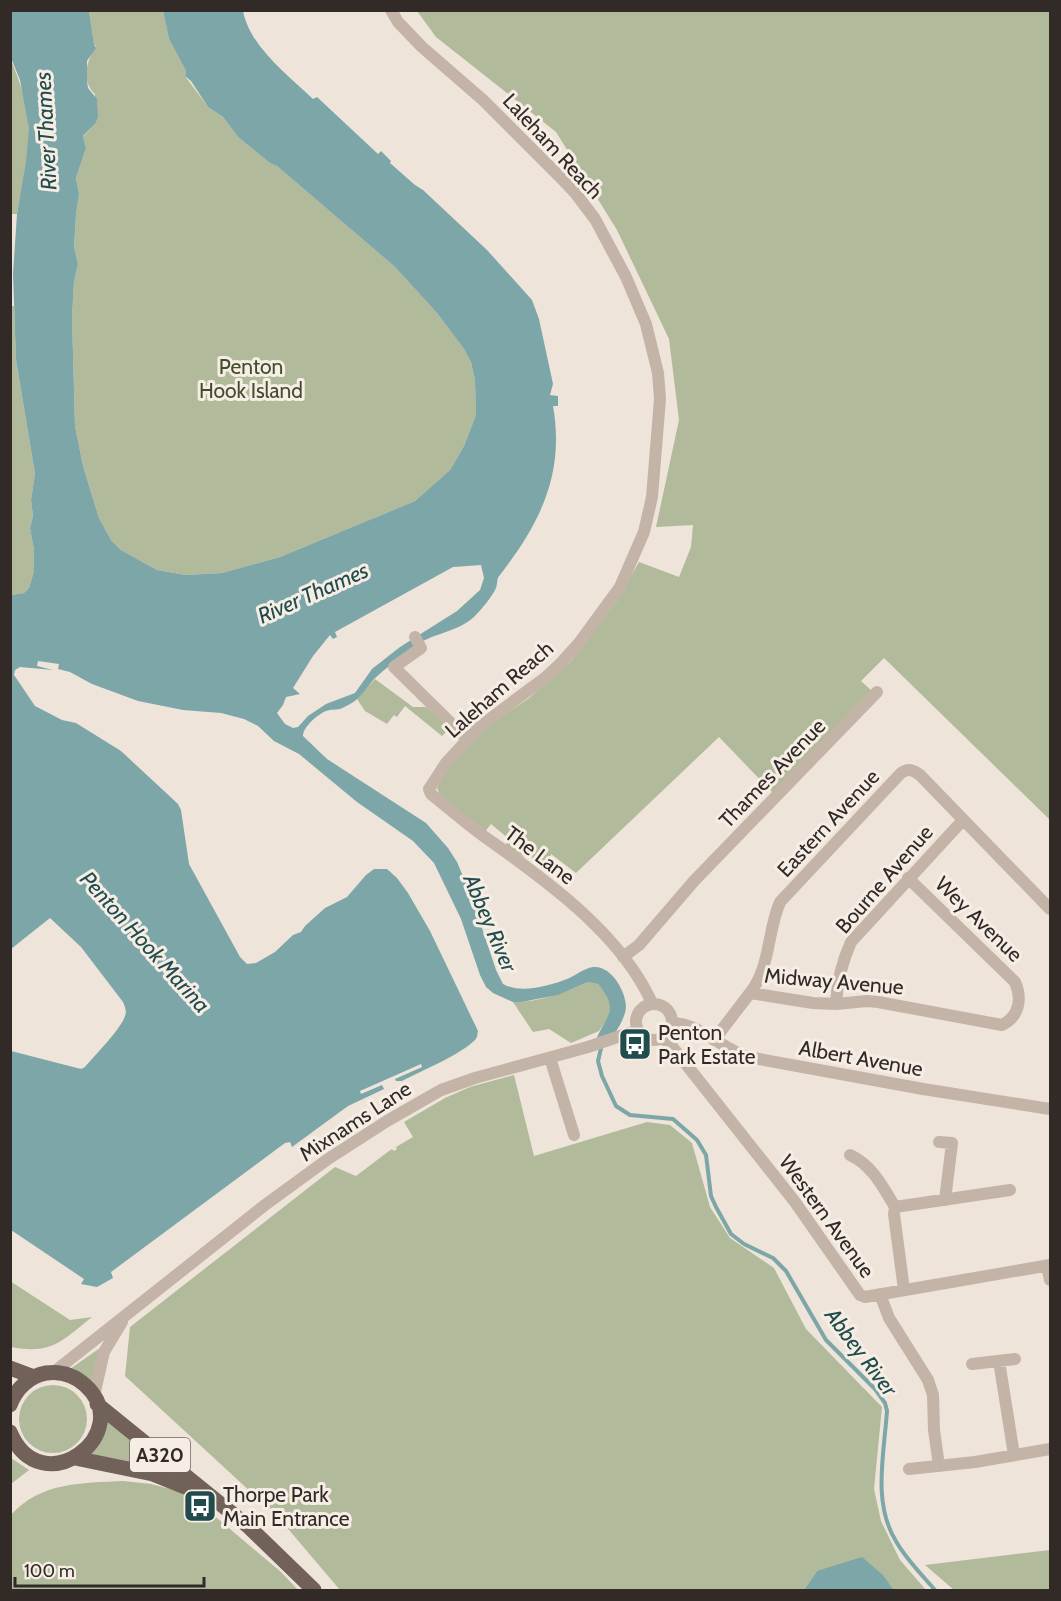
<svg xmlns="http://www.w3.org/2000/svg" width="1061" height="1601" font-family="Cabin,sans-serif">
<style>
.green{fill:#b1bb9b}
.water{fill:#7ca6a8;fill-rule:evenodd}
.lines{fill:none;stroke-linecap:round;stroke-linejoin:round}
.stream{stroke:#7ca6a8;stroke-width:4}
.minor{stroke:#c4b4a7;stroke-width:12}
.primary{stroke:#726159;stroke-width:15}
.labels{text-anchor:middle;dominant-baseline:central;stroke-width:6;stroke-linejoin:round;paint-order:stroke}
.shield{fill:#f6eee5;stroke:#6d6560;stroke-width:1.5}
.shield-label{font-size:20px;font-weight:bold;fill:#322a27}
.street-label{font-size:21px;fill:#322a27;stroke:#f6eee5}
.park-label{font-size:21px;fill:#424d2d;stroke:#f6eee5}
.poi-label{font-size:21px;fill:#322a27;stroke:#f6eee5;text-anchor:start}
.water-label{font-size:22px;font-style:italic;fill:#214c4e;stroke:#f6eee5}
</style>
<rect width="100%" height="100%" fill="#eee4da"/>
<path class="green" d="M89,11h74l6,28 17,32 -1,5 23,31 15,10 15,20 32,26 7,3 118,101 42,46 27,36 7,13 4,18 1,35 -12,31 -14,24 -35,31 -135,56 -58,16 -36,2 -29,-5 -36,-20 -10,-10 -12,-22 -16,-52 -8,-40 -3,-109 2,-35 4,-18 -4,-17 2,-32 3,-21 -3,-16 10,-30 -3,-11 12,-13v-30c-15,-14 -8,-33 1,-48l-2,-2z
M417,11h633v809l-166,-162 -23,23 12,11 -99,102 -55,-57 -143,136 -25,-19 -5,15 -16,-13 -6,1 -19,-11 4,-7 -18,-15 -7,9 -42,-34 -5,-11 12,-21 35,-38 45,-31 42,-37 46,-60 22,-39 40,15 12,-30 2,-22 -37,2 23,-107 -10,-81 -52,-109 -61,-98 -120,-95z
M10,58c9,20 19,50 19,72 0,28 -7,57 -12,84h-7z
M11,306h3l2,54 19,114 -4,26 2,16 -3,12 4,22v21l-5,17 -5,5 -13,2z
M375,679l38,28h13l26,23 -1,3 -3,-3 -6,6 -37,-30 -8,11 -3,-2 -7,9 -22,-13 -8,-12z
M588,982l10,2 10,12 3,8 -2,12 -10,15 -28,12 -22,-14 -16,3 -20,-30c27,0 51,-9 75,-20z
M514,1075l20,81 113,-34 23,3 22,18 18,64 20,31 44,30 32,61 76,78 -8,82 7,32 19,39 26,30h-32l-10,-14 -67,-5 -13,19h-464l-62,-73 -153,-141 5,-49 205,-160 21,9 33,-25 3,-2 2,2 3,-2 -1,-2 17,-10 -9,-15 41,-24 25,-11z
M10,1281l60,39 22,-3c-30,24 -41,38 -81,30z
M100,1348l-9,36 -21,-15z
M19 1419a34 34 0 1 1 68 0a34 34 0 1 1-68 0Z
M105,1416l76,62 -91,-24 7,-9z
M11,1458l18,12 -18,14z
M123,1481l28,3 27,7 39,27 64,54 17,18h-287v-75c29,-33 71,-32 112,-34z
M1050,1550v40h-96l-29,-25z"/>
<path class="water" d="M11,11h78l5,33 2,4 -9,13v20l1,7 9,11 1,18 -3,7 -12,12 3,12 -10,30 3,16 -3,21 -2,32 4,17 -4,18 -2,35 3,109 8,40 16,52 12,22 10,10 36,20 29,5 36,-2 58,-16 135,-56 35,-31 14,-24 12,-31 -1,-35 -4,-18 -7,-13 -27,-36 -42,-46 -118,-101 -7,-3 -32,-26 -15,-20 -15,-10 -17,-26 -6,-5 1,-5 -17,-32 -6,-28h80c7,36 45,64 70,88l4,-2 61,57 3,-3 10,10 -1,2 25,22 8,5 64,60 45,50 7,19 14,65 -3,11 8,1v10h-5c12,68 -13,117 -53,169 -4,4 -2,8 -4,13 -4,9 -15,22 -22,29 -18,16 -42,16 -61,30 -13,10 -27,21 -39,32 -6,7 -11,15 -18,21 -4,3 -11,7 -16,9 -4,1 -9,0 -14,2 -8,3 -23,16 -23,25l24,23 99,64 22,25 9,14 14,33 25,75 7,14c18,10 46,2 64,-5 8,-3 17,-11 26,-12 18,-2 33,24 33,40 -1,10 -6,18 -11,26l-19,7c11,-27 24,-29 2,-56l-10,-2 -30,13 -37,7h-8l-20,-9 -7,-6 -6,-12 -19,-56 -27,-56 -21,-22 -56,-39 -58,-48 -25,-13 -16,-15 -14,-7 -23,-6 -38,-3 -45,-9 -46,-17 -22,-12 -12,-3 1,-5 -21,-3 -1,5 16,4 -33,-3 -5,3 -1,5 21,31 27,14 14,3 45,28 57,53 3,6 8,54 51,93 7,7 9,-1 19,-11 18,-17 8,-3 4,-6 20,-18 22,-11 19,-22 8,-6h13l10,9 11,15 22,38 48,100c-1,4 0,5 -3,9 -15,15 -54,31 -73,41h-6l-1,-2 27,-12 -1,-3 -61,27 1,3 21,-9 2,4 -36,17 -56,41 -2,-5 -5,1 -174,129 2,6 -16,9 -16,-3 3,-5 -73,-49v-179l70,18 4,-2c10,-12 36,-38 40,-51 2,-5 0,-9 -2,-14l-42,-55 -31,-29 -39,31v-354l13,-2 5,-5 5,-17v-21l-4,-22 3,-12 -2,-16 4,-26 -19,-114 -3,-86 4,-60 9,-52 3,-33 -9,-49 -9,-22zM481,565l3,13 -4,12 -23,21 -57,36 -28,22 -17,24 -29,11 -18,12 -10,11 -5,1 -8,-4 -8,-11 6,-8 3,-8 14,-3 -7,-6 20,-32 17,-21 3,4 4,-2 -2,-5 118,-65z
M862,1557l22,19 10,14h-90l13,-19z"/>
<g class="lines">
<path class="stream" d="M602,1044l-4,17 4,15 14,30 14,9 43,4 24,21 9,15 5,41 5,11 15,27 13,10 29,14 13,13 40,69 49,49 10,14 2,8c-3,44 -15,93 10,132 10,17 25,32 38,47"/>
<path class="minor" d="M391,10l7,12 24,25 61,53 78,78 15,16 19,25 31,58 20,47 12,49 2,26 -8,98 -8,35 -24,55 -41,56 -20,22 -13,12 -67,50 -33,36 -17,26 2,5c20,16 40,34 61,48 59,42 130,94 160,161
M415,637l6,11 -27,19 73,72
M623,957l16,-12 55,-64 183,-189
M750,993c21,-27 17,-61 30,-91l121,-129c8,-5 12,-3 19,2l130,134
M636 1022a18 18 0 1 1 36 0a18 18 0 1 1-36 0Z
M836,1004c1,-22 6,-42 15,-62l112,-122
M672,1023c27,0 50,26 76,34l175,32 127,20
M662,1038l8,6 125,158 65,93 5,2 185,-32
M714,1040l36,-47 63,10 23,1 31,-3 11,1 124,23c18,-9 20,-27 13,-43l-107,-104
M550,1058l24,77
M939,1142l13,1 -7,57
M850,1155c22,10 33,32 45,52
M1047,1266l3,14
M904,1290l-10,-76 1,-7 115,-17
M880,1294l9,24 39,62 5,15 1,35 5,36
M999,1361l15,94
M972,1364l43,-5
M54,1372l211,-167 63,-46 59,-38 54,-31 34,-12 113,-31 50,-17
M94,1396l10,-44 18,-30
M909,1469l66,-7 75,-13"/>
<path class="primary" d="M10,1368l24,9
M97,1404l152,123 65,63
M10,1405c6,-16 19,-29 36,-32 14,-2 28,2 39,12 53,48 -44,121 -75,47
M75,1458l78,16 47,19"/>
</g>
<defs>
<g id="bus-square" transform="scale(1.725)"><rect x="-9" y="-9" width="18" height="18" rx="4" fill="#214c4e" stroke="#f6eee5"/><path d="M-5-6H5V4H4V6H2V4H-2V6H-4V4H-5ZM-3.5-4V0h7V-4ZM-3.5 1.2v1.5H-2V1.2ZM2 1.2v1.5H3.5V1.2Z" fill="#fff"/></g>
</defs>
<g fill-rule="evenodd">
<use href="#bus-square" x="635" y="1044"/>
<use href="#bus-square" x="200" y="1506"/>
</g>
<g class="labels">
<rect class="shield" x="130" y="1438" width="60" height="34" rx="4.5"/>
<g class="shield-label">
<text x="160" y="1455">A320</text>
</g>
<g class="street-label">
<text transform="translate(553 146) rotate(47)">Laleham Reach</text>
<text transform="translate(499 689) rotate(-41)">Laleham Reach</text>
<text transform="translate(772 773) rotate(-46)">Thames Avenue</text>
<text transform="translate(828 823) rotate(-47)">Eastern Avenue</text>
<text transform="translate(540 855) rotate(37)">The Lane</text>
<text transform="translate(884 879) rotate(-49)">Bourne Avenue</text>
<text transform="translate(979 919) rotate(44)">Wey Avenue</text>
<text transform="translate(834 981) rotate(5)">Midway Avenue</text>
<text transform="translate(861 1058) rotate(10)">Albert Avenue</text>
<text transform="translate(355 1121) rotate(-33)">Mixnams Lane</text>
<text transform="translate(827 1216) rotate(54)">Western Avenue</text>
</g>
<g class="park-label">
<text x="251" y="366">Penton<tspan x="251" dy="24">Hook Island</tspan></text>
</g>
<g class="poi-label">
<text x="658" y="1032">Penton<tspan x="658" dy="24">Park Estate</tspan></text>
<text x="223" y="1494">Thorpe Park<tspan x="223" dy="24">Main Entrance</tspan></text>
</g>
<g class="water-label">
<text transform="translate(46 131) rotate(-93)">River Thames</text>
<text transform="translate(313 593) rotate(-24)">River Thames</text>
<text transform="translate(490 923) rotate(67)">Abbey River</text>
<text transform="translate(145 942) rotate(48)">Penton Hook Marina</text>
<text transform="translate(861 1352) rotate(53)">Abbey River</text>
</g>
</g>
<rect width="1061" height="1601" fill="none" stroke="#322a27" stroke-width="24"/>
<path d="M15 1577v9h189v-9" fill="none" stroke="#322a27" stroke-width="3"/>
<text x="24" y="1577" font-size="18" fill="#322a27" stroke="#f6eee5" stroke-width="4.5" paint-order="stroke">100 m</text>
</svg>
